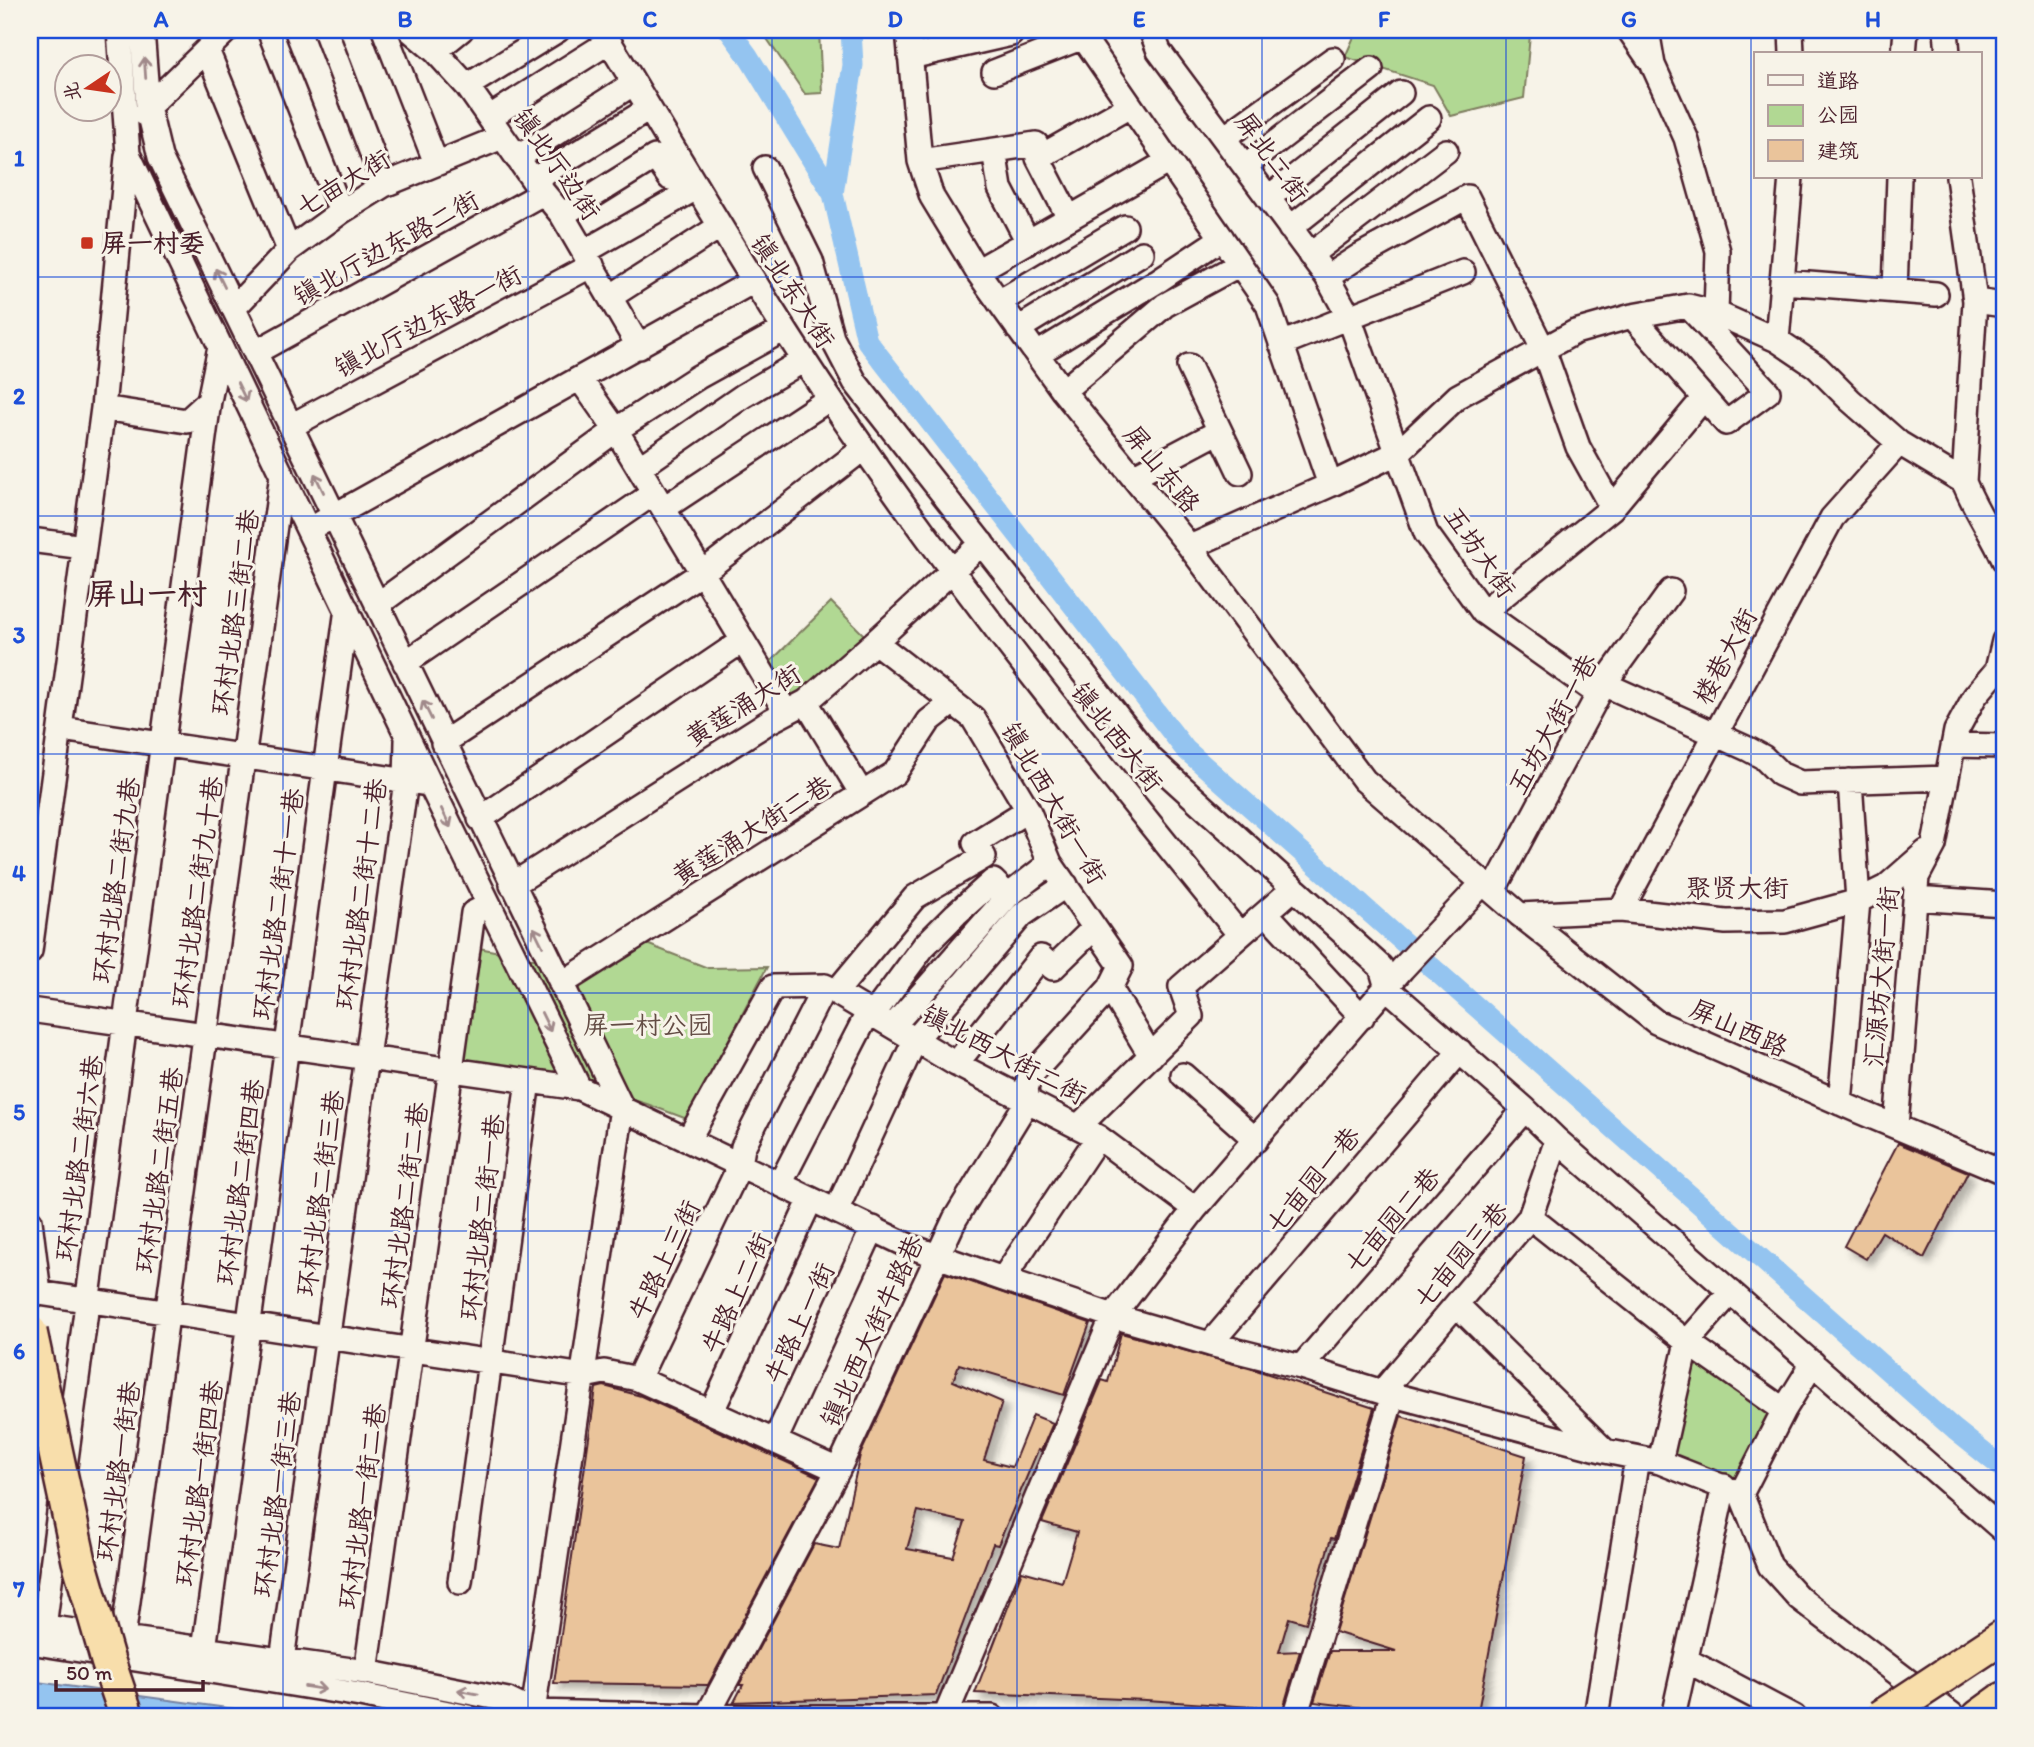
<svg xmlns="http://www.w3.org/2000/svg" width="2034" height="1747" font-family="Itim,'LXGW WenKai TC',sans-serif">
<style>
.green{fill:#b1d893;stroke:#7e7c5f;stroke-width:2}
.water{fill:#94c4f0;stroke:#7682a1;stroke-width:2}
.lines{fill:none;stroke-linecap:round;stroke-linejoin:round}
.canal{stroke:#94c4f0;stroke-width:21}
.building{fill:#eac49b;stroke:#4a1f2b;stroke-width:2;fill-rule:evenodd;filter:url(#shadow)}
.minor-casing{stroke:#4a1f2b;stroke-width:28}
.highway-casing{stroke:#4a1f2b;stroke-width:38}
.minor{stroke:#f7f3e8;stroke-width:23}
.highway{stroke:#f8deab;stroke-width:33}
.highway-bridge-casing{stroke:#4a1f2b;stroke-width:38;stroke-linecap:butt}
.highway-bridge{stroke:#f8deab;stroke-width:33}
.oneway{stroke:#a0898a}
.grid{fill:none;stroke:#1d4ed8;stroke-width:2;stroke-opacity:0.55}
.poi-dot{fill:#c8321e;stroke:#f7f3e8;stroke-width:2.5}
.labels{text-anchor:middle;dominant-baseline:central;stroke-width:6;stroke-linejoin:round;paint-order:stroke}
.street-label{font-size:26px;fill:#4a1f2b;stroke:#f7f3e8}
.poi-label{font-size:26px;font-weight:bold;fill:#4a1f2b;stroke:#f7f3e8;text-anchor:start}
.park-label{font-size:26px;fill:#644d45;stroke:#f7f3e8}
.quarter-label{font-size:30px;font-weight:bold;fill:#4a1f2b;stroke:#f7f3e8}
.neatline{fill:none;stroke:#1d4ed8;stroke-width:2.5}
.grid-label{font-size:23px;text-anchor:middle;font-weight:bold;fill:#1d4ed8}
</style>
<defs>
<filter id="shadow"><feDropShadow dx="6" dy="6" stdDeviation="3.5" flood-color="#0004"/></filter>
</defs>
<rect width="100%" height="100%" fill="#f7f3e8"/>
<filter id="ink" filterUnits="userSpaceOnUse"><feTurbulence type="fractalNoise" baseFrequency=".0143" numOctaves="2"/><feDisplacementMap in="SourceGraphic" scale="14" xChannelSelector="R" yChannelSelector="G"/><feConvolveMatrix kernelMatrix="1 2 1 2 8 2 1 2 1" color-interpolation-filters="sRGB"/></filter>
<g filter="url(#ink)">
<path class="green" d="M761,30h58l3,63 -17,1z
M1357,30h180l-7,5 -6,63 -73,18 -18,-31 -88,-28z
M831,602l33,33 -68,68 -33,-34z
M639,941l69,27 59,-1 -80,152 -40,-15 -128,-37 -57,-6 12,-114 115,23z
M1692,1358l84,55 -38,70 -71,-26z"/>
<path class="water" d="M30,1681l264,36h-264z"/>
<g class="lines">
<path class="canal" d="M729,30l19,26 85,138
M851,30l2,35 -20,129 34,147 318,408 770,681 49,39"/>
</g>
<path class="building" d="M927,30h40l-39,9z
M1898,1143l70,29 -44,86 -42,-26 -16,27 -22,-13z
M945,1273l145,50 -26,72 -105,-31 -6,17 49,21 -18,58 28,7 21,-52 20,8 -12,28 -3,-1 -40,95 -5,-1 -57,151 -202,7 9,-17h-4l75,-141 25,5 21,-94zM918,1511l47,11 -12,35 -46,-8z
M1121,1333l135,37 118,38 -40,131 -3,-1 -25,85 -17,-5 -10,34 21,-1 -17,58 -137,-9 -171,-7 47,-122 40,11 15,-50 -35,-10 60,-142 6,2z
M604,1386l37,10 178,81 -111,208 -154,-2 42,-295z
M1401,1416l125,40 -49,261h-37l-126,-15 16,-51h66l-61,-19z"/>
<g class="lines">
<g class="minor-casing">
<path id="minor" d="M119,30l9,124 302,630 149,304
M142,30l6,77 12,50 462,951 -89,604
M269,30l72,182
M325,30l59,155
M384,30l52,133
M410,30l25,21 32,35 66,94 29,35 77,132
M602,30c86,141 168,285 263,420 117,168 246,326 375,485
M908,30l12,131 12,36 45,74 86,120 127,156 174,233 156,135 136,107 200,88 148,62
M1151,30l8,21 168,226 22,40 77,216 57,79 115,82
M1629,30l20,29
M1647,30l6,35 33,73 32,113 -2,62
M1791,30l1,24
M1946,30l2,24
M1083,37l185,268 62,180
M207,50l82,200
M435,51l26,-21
M1904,54l2,-24
M910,57l101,-23 2,-4
M994,72l89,-35 9,-7
M467,86l91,-56
M145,114l3,-7 79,-77
M490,117l119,-75
M1224,138l109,-79
M994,150l6,38 28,54
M517,158l117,-75
M1038,158l92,-52
M920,161l116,-17 2,14 31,60
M1245,166l126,-97
M765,168l46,93 21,77 23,44 296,377 230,208 6,21 138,121 32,31 447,391
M1958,177l17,124 -11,181c11,28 28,51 40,78
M533,180l116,-71
M1268,198l133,-105
M562,215l93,-58 15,21 15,-9
M1290,228l139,-110
M584,252l112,-64
M1310,255l136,-104
M977,271l192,-110
M1327,277l34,-22 106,-58 76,152 35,98 34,61
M1783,282l153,12
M1895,291l4,-114
M610,297l109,-70
M1975,301l29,4
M999,302l126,-75
M234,308l55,-58 52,-38 43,-27 118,-48
M1632,316l94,107 42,-31 -80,-86
M1018,329l124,-76
M1777,340l14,-163
M1281,344l182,-72
M256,352l287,-159
M1037,354l122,-74 63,-42
M1189,366l51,107
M580,379l36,51 170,282
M1063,391l102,-86 75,-41
M103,408l84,13 22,-20 11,-54
M291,426l301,-161
M639,468l104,-72 61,-36
M1133,477l87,-46
M664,508l165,-109
M321,523l431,-241
M30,540l54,7
M1190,547l140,-62 69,-33 59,-56 117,-64 57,-16 56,-10 28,7 61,27 40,27 33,33 49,43 65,39
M377,605l239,-175 82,-53 85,-47
M1483,612l129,-104 91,-109
M875,642l98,76 55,92 22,53 71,103 -11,22 41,68
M405,663l249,-170
M1604,684l144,65 15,8 17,17 20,9 147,-5
M806,702l56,92
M61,729l360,54
M443,743l260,-171 160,-123
M1954,745l50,1
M480,819l262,-178
M512,885l258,-164 36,-19 69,-60 107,-99
M1493,891l111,-207 67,-93
M1915,898l89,6
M1621,910l211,-392 67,-75
M1266,913l96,104
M1520,915l101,-5 105,12 59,-1 73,-20 28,-14 40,-35
M30,951l73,-543 24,-252
M561,984l334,-211 34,-52 23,-18
M836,992l79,-95 69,-40 -9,-14 53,-33
M30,1010l549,78 330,158 94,33 110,37 97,28 91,23 81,25 223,59 55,11 81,32 29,72 29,32 156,119
M893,1026l115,-130 42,-33
M956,1064l85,-107 12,11 41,-40
M1183,1075l73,65
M1840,1103l18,-202 -8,-120
M1079,1126l112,-110 -10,-29 113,-99
M1896,1126l21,-249 17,-32 22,-114 19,-35 22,-26 7,-29
M688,1140l85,-153 52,-1 131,78 142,73 97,72
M780,1184l89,-173 9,-3 46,-62 32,-32 37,-33 15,15
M836,1211l79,-171 107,-125 44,-30
M1530,1217l157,125 97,68
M30,1221l9,72 545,83 20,-4 34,7 200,91
M1003,1279l95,-142
M1457,1305l146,144
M1210,1344l250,-293
M1301,1367l224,-258
M638,1379l102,-214 3,-18 82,-161
M1382,1392l148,-175 27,-77
M712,1411l99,-212
M775,1441l98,-213
M1660,1462l27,-120 44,-50
M65,1467l144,-1066
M1741,1494l43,-84 29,-47
M460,1582l68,-501
M31,1625l335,47 142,28 25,12
M44,1627l16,-122
M123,1638l159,-1164
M30,1642l330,53 108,22
M204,1649l143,-1040
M282,1660l124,-879 1,-40
M1686,1660l108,57
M366,1672l107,-759 16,-8
M520,1716l13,-4 218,5h241
M707,1716l131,-246 117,-251 73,-119 -2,-11 4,-13 80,-88
M945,1717l168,-401 82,-107 207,-240 81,-86
M1295,1717l98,-322
M1596,1717l41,-259
M1673,1717l51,-231"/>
</g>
<g class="highway-casing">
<path id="highway" d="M1979,1717l25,-18"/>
</g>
<use href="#minor" class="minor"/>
<use href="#highway" class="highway"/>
<g class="highway-bridge-casing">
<path id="highway-bridge" d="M30,1332l49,229 29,100 19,56
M1881,1717l123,-81"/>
</g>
<use href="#highway-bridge" class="highway-bridge"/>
</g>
<defs><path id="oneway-shaft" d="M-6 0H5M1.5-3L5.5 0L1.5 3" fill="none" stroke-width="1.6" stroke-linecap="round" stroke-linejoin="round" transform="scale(1.75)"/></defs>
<g class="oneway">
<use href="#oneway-shaft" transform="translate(145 68) rotate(-94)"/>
<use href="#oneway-shaft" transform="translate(220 278) rotate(-116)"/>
<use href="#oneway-shaft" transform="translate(242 392) rotate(64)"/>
<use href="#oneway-shaft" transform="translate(319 483) rotate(-116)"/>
<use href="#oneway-shaft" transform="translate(427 710) rotate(-116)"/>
<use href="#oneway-shaft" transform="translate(446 818) rotate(64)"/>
<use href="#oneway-shaft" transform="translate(538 937) rotate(-116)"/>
<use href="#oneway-shaft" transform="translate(546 1022) rotate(64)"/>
<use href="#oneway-shaft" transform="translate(315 1688) rotate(9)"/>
<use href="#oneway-shaft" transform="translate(468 1692) rotate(-169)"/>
</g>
</g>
<path class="grid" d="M283,30v1687M528,30v1687M772,30v1687M1017,30v1687M1262,30v1687M1506,30v1687M1751,30v1687M30,277h1974M30,516h1974M30,754h1974M30,993h1974M30,1231h1974M30,1470h1974"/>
<rect class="poi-dot" x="80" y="236" width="14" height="14" rx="3.5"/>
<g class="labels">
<g class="street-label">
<text transform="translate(1272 157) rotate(54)">屏北二街</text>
<text transform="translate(557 164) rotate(55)">镇北厅边街</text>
<text transform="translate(343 183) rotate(-31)">七亩大街</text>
<text transform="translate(386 248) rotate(-29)">镇北厅边东路二街</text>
<text transform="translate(793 291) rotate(57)">镇北东大街</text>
<text transform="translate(428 321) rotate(-28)">镇北厅边东路一街</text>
<text transform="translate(1162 469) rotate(51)">屏山东路</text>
<text transform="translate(1480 552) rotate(55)">五坊大街</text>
<text transform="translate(235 612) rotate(-82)">环村北路三街二巷</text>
<text transform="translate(1725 656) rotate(-62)">楼巷大街</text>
<text transform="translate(743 705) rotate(-32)">黄莲涌大街</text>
<text transform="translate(1553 724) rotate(-61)">五坊大街一巷</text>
<text transform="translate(1117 737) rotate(52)">镇北西大街</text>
<text transform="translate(1054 803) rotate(60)">镇北西大街一街</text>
<text transform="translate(752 830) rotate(-32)">黄莲涌大街二巷</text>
<text transform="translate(116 880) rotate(-82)">环村北路二街九巷</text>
<text x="1737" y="888">聚贤大街</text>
<text transform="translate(197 892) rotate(-82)">环村北路二街九十巷</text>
<text transform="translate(361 894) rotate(-82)">环村北路二街十二巷</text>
<text transform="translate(278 904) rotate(-82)">环村北路二街十一巷</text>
<text transform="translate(1881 977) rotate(-85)">汇源坊大街一街</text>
<text transform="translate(1739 1028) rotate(24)">屏山西路</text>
<text transform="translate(1004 1054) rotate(28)">镇北西大街二街</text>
<text transform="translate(79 1158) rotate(-82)">环村北路二街六巷</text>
<text transform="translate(159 1170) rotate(-82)">环村北路二街五巷</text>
<text transform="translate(1313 1180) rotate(-50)">七亩园一巷</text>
<text transform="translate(240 1182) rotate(-82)">环村北路二街四巷</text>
<text transform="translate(320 1193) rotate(-82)">环村北路二街三巷</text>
<text transform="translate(404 1205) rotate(-82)">环村北路二街二巷</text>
<text transform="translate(482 1217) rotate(-83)">环村北路二街一巷</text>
<text transform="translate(1392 1220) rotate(-49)">七亩园二巷</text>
<text transform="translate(1461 1255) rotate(-50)">七亩园三巷</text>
<text transform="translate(664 1260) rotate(-64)">牛路上三街</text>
<text transform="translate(736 1293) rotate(-65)">牛路上二街</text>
<text transform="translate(799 1323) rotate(-65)">牛路上一街</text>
<text transform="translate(872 1331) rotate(-65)">镇北西大街牛路巷</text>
<text transform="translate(118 1471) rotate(-82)">环村北路一街巷</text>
<text transform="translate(199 1483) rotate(-82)">环村北路一街四巷</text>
<text transform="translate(277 1494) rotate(-82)">环村北路一街三巷</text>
<text transform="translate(362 1506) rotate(-82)">环村北路一街二巷</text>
</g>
<g class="poi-label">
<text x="101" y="243">屏一村委</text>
</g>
<g class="park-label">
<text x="648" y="1025">屏一村公园</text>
</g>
<g class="quarter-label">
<text x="147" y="593">屏山一村</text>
</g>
</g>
<rect width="2034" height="1747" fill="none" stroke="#f7f3e8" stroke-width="77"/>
<rect x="1754" y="52" width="228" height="126" fill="#f7f3e8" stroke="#b29e9c" stroke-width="2"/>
<rect x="1768" y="75" width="35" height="10" fill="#f7f3e8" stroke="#b29e9c" stroke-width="2"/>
<text x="1817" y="88" font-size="21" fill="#4a1f2b">道路</text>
<rect x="1768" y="105" width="35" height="21" fill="#b1d893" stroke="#b29e9c" stroke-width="2"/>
<text x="1817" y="122" font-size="21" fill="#4a1f2b">公园</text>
<rect x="1768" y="140" width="35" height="21" fill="#eac49b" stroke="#b29e9c" stroke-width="2"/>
<text x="1817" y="158" font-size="21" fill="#4a1f2b">建筑</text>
<g transform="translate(88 88) rotate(257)"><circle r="33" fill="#f7f3e8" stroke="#b29e9c" stroke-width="2"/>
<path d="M0-5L12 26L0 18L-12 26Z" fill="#c8321e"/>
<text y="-10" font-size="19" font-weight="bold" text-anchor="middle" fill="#4a1f2b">北</text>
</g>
<path d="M56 1680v10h147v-10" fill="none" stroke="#4a1f2b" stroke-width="3.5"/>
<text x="66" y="1680" font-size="21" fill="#4a1f2b" stroke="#f7f3e8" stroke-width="5" paint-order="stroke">50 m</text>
<rect x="38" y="38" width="1958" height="1670" class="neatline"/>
<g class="grid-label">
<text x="161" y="27">A</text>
<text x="405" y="27">B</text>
<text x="650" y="27">C</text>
<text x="895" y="27">D</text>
<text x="1139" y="27">E</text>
<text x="1384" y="27">F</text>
<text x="1629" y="27">G</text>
<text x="1873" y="27">H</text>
<text x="19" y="166">1</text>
<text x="19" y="404">2</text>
<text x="19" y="643">3</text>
<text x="19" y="881">4</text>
<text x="19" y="1120">5</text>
<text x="19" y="1359">6</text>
<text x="19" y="1597">7</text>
</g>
</svg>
